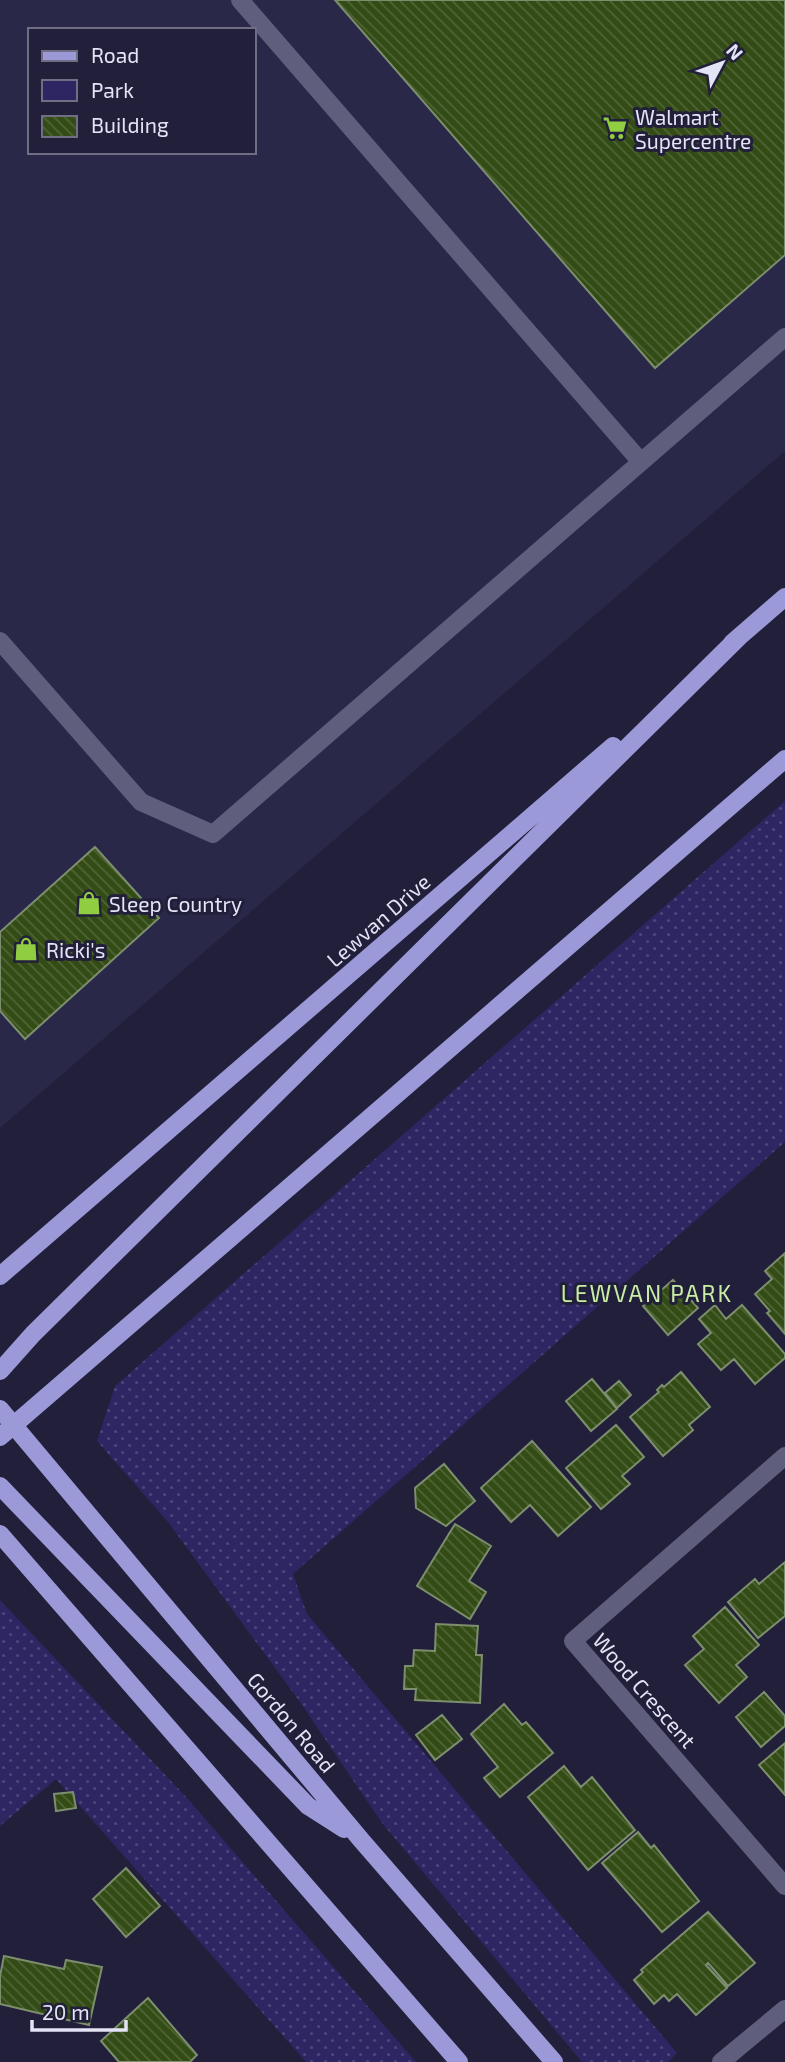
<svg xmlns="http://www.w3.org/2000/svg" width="785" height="2062" font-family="'Exo 2',sans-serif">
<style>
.built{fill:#2a2849;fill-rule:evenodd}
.green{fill:url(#green-dots)}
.building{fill:url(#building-back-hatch);stroke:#7d8e6e;stroke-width:2}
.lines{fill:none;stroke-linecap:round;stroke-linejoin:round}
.minor{stroke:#5f5f7d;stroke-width:18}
.major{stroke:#9b99d7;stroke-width:18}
.labels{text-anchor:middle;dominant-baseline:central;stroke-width:6;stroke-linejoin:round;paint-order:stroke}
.poi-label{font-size:21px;fill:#e3e4f6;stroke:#211f3a;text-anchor:start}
.street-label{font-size:21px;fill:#e3e4f6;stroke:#211f3a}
.neighbourhood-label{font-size:23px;letter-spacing:2px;fill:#c9eda6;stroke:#211f3a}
</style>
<defs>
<pattern id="green-dots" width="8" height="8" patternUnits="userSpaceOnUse" patternTransform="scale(1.75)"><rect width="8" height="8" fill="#2e2563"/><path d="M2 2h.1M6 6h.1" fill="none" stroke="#4c447a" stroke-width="1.8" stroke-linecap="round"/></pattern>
<pattern id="building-back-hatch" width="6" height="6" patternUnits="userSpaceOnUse" patternTransform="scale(1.75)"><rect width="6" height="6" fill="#334b14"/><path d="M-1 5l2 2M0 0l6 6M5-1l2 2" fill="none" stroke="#506537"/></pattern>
</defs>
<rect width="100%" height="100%" fill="#211f3a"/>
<path class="built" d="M0,0h785v451l-785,677zM30,30h224v122h-224z"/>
<path class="green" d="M785,801v341l-492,432 14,40 370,439 -9,9h-86l-200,-239 -82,-121 -132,-180 -71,-81 18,-55z
M0,1600l187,198 229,264h-110l-250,-283 -56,47z"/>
<path class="building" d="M335,0h450v255l-130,113z
M95,847l64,71 -134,121 -25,-28v-79z
M785,1253v81l-18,-21 3,-2 -15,-17 17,-15 -7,-8z
M673,1280l25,28 -30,27 -25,-29z
M715,1305l11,14 16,-14 43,49v4l-30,26 -21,-25 -13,11 -23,-26 13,-11 -12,-14z
M681,1372l29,35 -21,18 4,5 -30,26 -33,-39 29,-25 -2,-2 5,-5 2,2z
M592,1379l25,30 -26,22 -25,-30z
M619,1381l12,14 -14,13 -12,-15z
M616,1425l28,32 -22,19 8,8 -29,25 -35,-41z
M532,1441l59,66 -33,29 -28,-31 -19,17 -30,-34z
M444,1464l31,37 -29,25 -30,-18 -1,-20z
M455,1524l36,22 -22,35 17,11 -16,27 -53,-33z
M785,1562v54l-27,22 -30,-36 27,-23 4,5z
M725,1607l34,38 -23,20 11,12 -28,26 -34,-38 19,-16 -11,-13z
M436,1624l42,2 -2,29h6l-2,48 -65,-3 1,-11h-12l1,-23h8l1,-16 21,1z
M764,1692l21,24v10l-24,21 -25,-30z
M504,1704l18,21 4,-3 27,31 -53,44 -16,-19 14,-11 -27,-33z
M442,1715l20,24 -27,21 -19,-25z
M785,1743v52l-26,-30z
M564,1766l17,21 11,-10 43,53 -47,40 -60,-73z
M73,1792l3,16 -20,3 -2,-17z
M638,1832l13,16 3,-3 45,56 -37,31 -60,-69z
M126,1868l34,38 -34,31 -33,-38z
M708,1912l47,51 -27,23 -20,-23 -2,2 21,23 -31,27 -19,-21 -8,7 -5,-6 -10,9 -20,-24 9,-8 -2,-2z
M4,1956l60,13 2,-9 36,7 -13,58 -89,-21v-28z
M148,1998l49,57 -7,7h-71l-18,-21z"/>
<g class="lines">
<path class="minor" d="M240,0l401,462
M0,641l141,161 72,32 572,-497
M785,1456l-212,185 212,245
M721,2062l64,-53"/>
<path class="major" d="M732,643l53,-46
M0,1276l613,-530
M0,1371l33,-37 706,-697
M0,1409l362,432 192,221
M0,1437l785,-678
M0,1486l308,320 36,23
M0,1534l459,528"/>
</g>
<defs>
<g id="supermarket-bare" transform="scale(1.89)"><path d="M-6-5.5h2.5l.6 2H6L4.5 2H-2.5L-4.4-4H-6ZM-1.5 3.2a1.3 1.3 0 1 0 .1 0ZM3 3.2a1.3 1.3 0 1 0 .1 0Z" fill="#90cd40" stroke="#211f3a" stroke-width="2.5" paint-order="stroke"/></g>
<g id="shop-bare" transform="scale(1.89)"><path d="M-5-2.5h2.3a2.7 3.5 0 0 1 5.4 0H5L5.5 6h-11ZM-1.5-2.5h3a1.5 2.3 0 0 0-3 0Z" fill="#90cd40" stroke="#211f3a" stroke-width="2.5" paint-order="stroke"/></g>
</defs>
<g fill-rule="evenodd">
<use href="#supermarket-bare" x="615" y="128"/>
<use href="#shop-bare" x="89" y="903"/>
<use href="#shop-bare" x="26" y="949"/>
</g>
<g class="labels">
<g class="poi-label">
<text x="635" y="116">Walmart<tspan x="635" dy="24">Supercentre</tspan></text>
<text x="109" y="903">Sleep Country</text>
<text x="46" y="949">Ricki's</text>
</g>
<g class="street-label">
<text transform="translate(378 920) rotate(-41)">Lewvan Drive</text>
<text transform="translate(645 1690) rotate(49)">Wood Crescent</text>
<text transform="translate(292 1722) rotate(50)">Gordon Road</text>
</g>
<g class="neighbourhood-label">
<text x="647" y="1293">LEWVAN PARK</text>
</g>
</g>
<rect x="28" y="28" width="228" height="126" fill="#211f3a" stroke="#6f6e85" stroke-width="2"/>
<rect x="42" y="51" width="35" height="10" fill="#9b99d7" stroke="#6f6e85" stroke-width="2"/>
<text x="91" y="63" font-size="21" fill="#e3e4f6">Road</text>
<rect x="42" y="80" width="35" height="21" fill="#2e2563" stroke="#6f6e85" stroke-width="2"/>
<text x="91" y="98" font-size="21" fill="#e3e4f6">Park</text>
<rect x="42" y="116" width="35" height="21" fill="url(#building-back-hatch)" stroke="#6f6e85" stroke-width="2"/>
<text x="91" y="133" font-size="21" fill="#e3e4f6">Building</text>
<g transform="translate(722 63) rotate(49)" stroke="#211f3a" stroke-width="5" paint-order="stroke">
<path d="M0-5L12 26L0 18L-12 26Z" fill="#e3e4f6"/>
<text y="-10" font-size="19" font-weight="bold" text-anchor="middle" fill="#e3e4f6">N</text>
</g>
<path d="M32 2020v10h94v-10" fill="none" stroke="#e3e4f6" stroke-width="3.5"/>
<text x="42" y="2020" font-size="21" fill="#e3e4f6" stroke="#211f3a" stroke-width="5" paint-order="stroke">20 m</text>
</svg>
